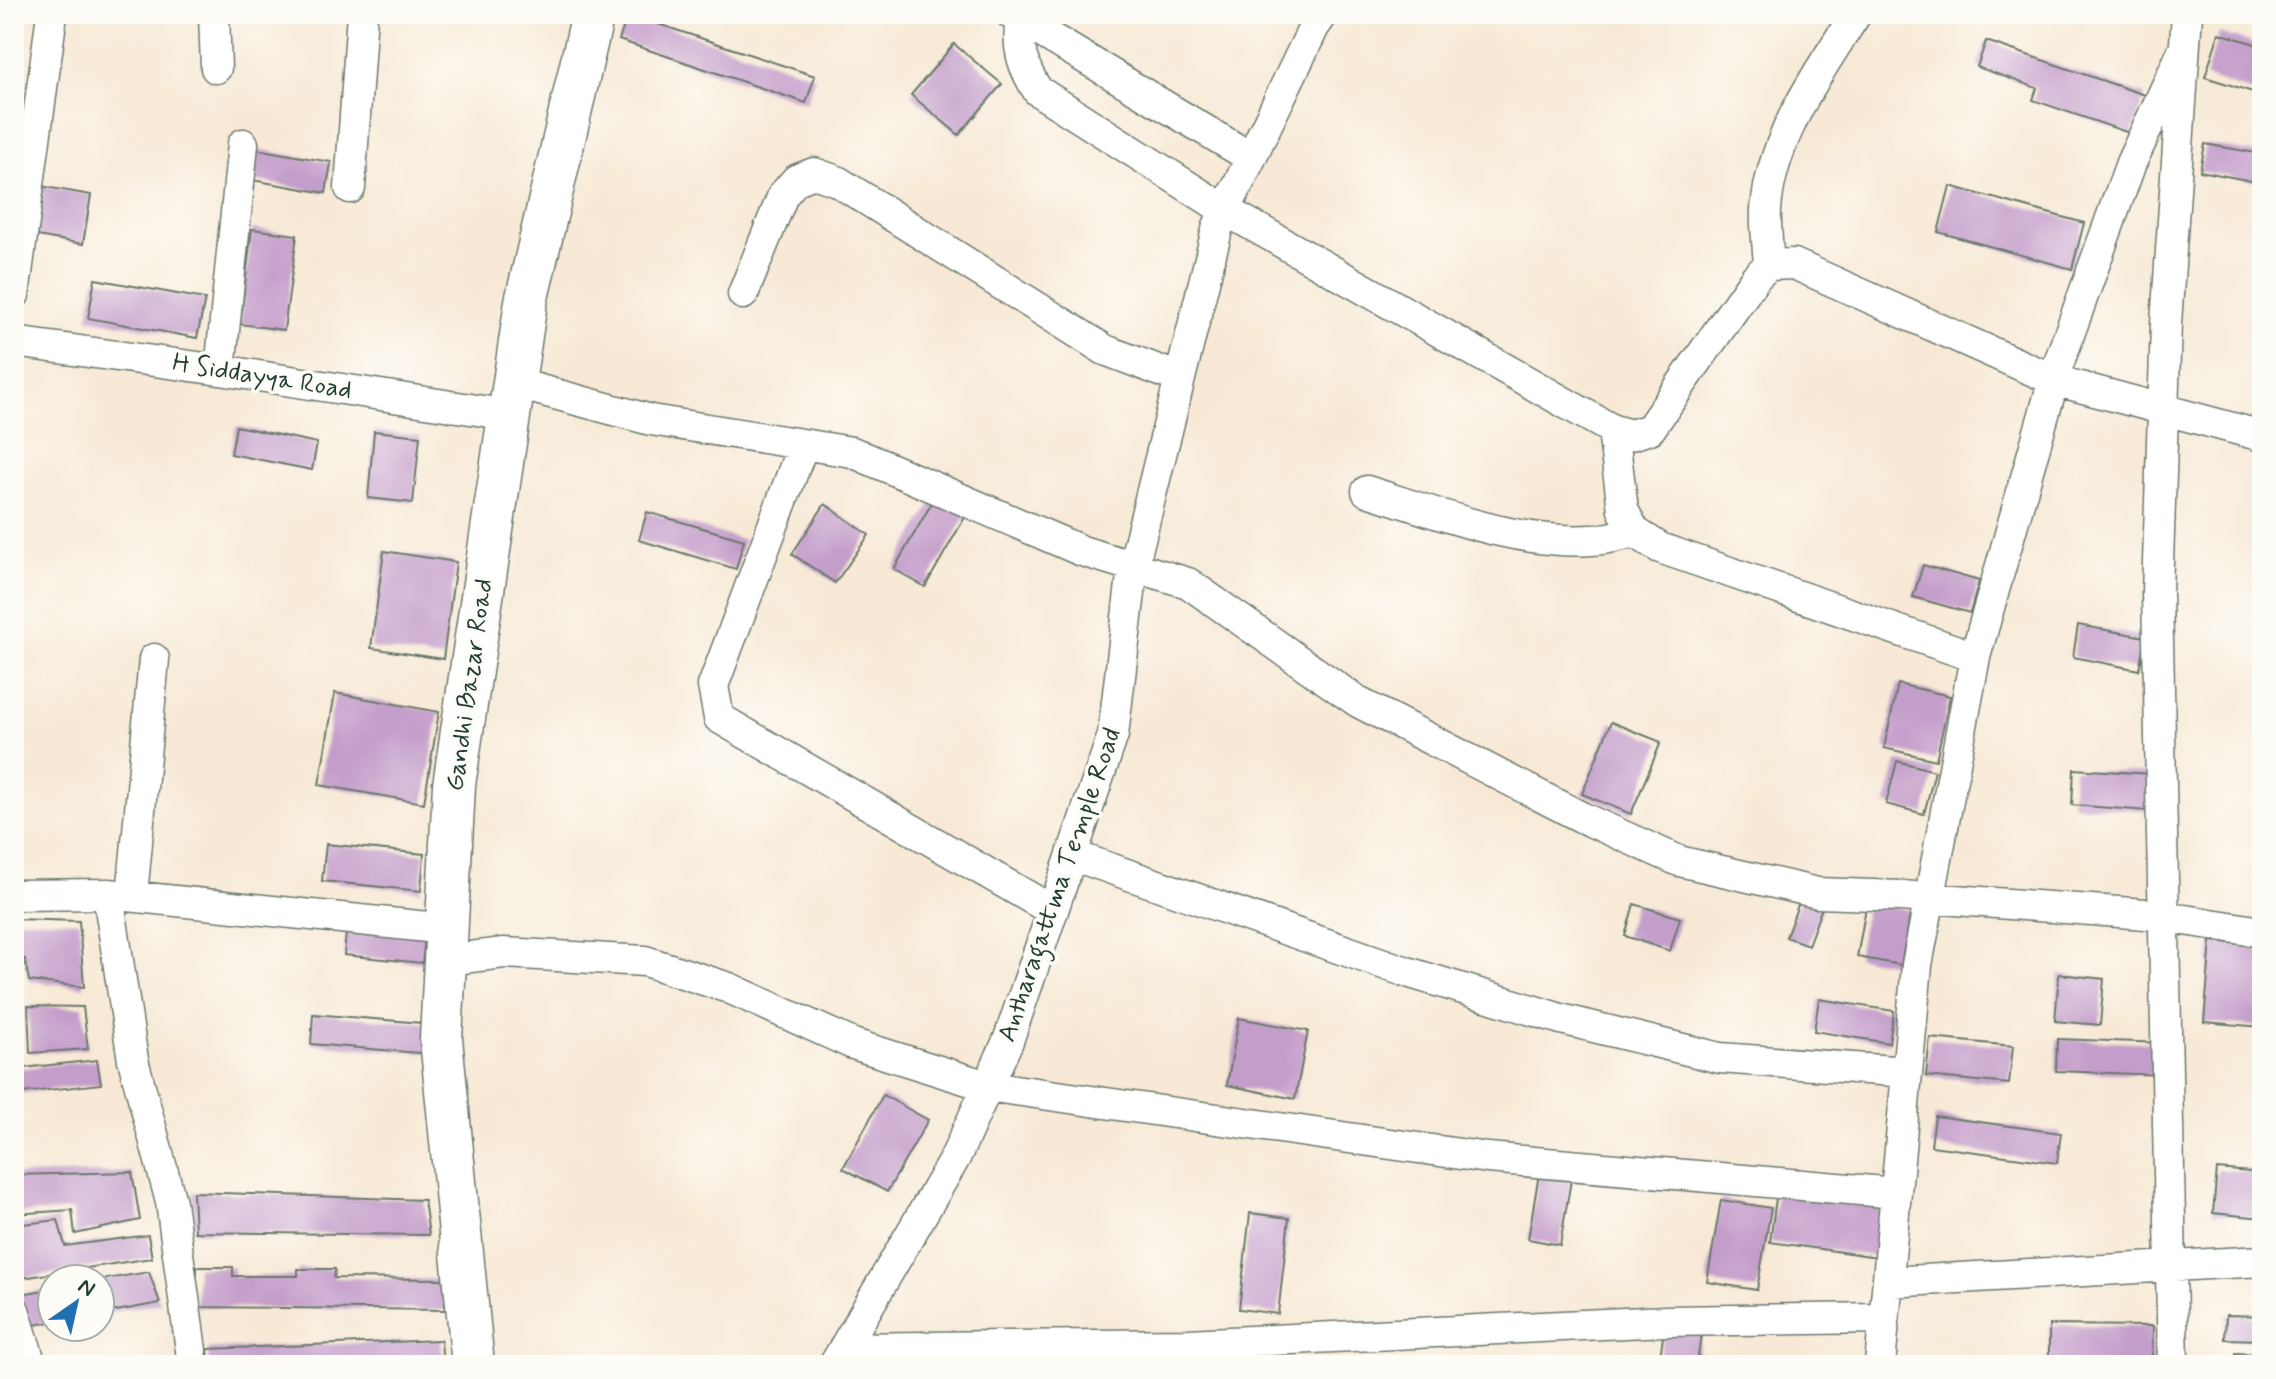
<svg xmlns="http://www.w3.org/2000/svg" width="2276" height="1379" font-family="Mynerve,sans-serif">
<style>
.building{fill:#c49ecb}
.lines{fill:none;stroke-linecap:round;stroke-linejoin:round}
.minor-casing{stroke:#6b796c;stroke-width:33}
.secondary-casing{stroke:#6b796c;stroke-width:45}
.minor{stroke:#fff;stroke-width:30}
.secondary{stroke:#fff;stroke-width:42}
.labels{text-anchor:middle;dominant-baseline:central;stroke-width:7;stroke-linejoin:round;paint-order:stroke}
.street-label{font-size:26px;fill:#1f3d34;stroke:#fdfcf7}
</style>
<rect width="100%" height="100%" fill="#fdfcf7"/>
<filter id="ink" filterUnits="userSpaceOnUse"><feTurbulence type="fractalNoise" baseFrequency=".0125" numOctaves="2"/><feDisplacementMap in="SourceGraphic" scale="16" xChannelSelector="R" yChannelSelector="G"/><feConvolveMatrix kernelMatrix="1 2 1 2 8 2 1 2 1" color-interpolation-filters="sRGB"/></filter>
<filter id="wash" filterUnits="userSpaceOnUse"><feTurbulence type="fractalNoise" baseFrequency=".006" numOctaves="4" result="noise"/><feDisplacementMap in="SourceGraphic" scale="32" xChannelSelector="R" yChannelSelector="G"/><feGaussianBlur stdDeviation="1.8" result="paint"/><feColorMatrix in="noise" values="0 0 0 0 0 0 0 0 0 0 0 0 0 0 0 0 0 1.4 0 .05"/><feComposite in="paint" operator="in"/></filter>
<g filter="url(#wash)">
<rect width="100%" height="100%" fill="#f7e9d5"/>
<g id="blocks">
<path class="building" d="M628,14l187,62 -9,27 -187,-63z
M2219,33l43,13v49l-57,-18z
M1986,41l159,54 -13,39 -99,-34 4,-12 -60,-21z
M954,44l48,40 -43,51 -48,-40z
M2205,144l57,10v29l-62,-12z
M256,149l75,13 -5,31 -74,-13z
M34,185l57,10 -8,49 -57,-10z
M1950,186l134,37 -12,46 -134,-37z
M252,229l45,6 -13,95 -44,-6z
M95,279l110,20 -8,39 -109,-20z
M236,426l81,17 -5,27 -81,-16z
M374,431l46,5 -7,67 -45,-5z
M938,492l31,18 -44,77 -31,-18z
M825,504l44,31 -34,48 -43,-29z
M647,512l97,28 -8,29 -97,-29z
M384,551l72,11 -13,97 -72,-11z
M1923,565l56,16 -9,32 -57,-16z
M2078,625l67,12 -6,33 -66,-13z
M1898,684l52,12 -14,64 -52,-12z
M335,693l104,19 -15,91 -105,-18z
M1611,722l50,20 -30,72 -49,-20z
M1897,761l38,10 -11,43 -38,-10z
M2074,769l77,5 -3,37 -76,-6z
M326,844l98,10 -3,37 -99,-10z
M1801,897l22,8 -15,40 -22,-8z
M1867,902l44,8 -10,55 -44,-8z
M1634,904l46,14 -10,33 -45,-15z
M14,919l65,2 5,66 -55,-6 -4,-22h-11z
M347,921l79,8 -4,34 -78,-8z
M2211,941l51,5v81l-58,-5z
M2059,974l45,5 -4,46 -45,-4z
M1819,999l75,12 -5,32 -75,-12z
M28,1006l55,1 5,42 -58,4z
M14,1010h2l3,32h-5z
M313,1014l121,10 -3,30 -120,-10z
M1239,1018l69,13 -13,68 -68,-14z
M1930,1038l83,8 -4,38 -83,-8z
M2057,1039l107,4 -1,32 -107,-4z
M97,1060l4,24 -87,10v-25z
M883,1095l45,25 -41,72 -44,-24z
M1935,1116l126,17 -4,30 -126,-17z
M1540,1168l32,6 -12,71 -32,-6z
M2217,1169l45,4v45l-49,-5z
M132,1172l8,48 -65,14 -3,-24 -58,4v-39z
M1777,1191l108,16 -7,50 -108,-15z
M193,1192l231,8 5,35 -234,-3z
M1721,1200l50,8 -14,82 -50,-8z
M1250,1213l39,5 -11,96 -39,-5z
M58,1220l7,26 83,-11 4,23 -130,20 -8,-40v-13z
M197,1267h36v9h65v-7h37l-1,9 111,1v31l-249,-3z
M149,1272l11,31 -60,11v-34z
M52,1289v33l-25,4 -7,-32z
M2226,1315l36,1v24l-37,-1z
M1665,1322l37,5 -5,38h-38z
M2049,1325l104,1 -1,39h-103z
M441,1340l2,25h-234l-1,-16z
M2235,1353l27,1v11h-28z"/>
</g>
</g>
<g filter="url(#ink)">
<use href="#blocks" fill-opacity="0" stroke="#6b796c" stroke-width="2"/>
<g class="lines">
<g class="minor-casing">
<path id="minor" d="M214,14l2,54
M1011,14l239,143
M1021,20c-5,27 2,48 17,71l187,119 388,220 18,5 19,-6 106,-152 13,-12 25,-1 260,116 208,56
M350,188l12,-174
M1769,265c-1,-18 -4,-37 -3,-55 5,-72 52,-137 90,-196
M743,294l40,-99 13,-15 18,-7 23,8 268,169 74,28
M14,295l38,-281
M14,342l206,28 289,45
M220,370l23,-226
M514,383l137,37 201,32 230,99 106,32 170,119 223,115 98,44 139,32 83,3 245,18 116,18
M1613,430l10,80 12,22 25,16 315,109
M803,445l-90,241 6,32 334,193
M1367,491c70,22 151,54 225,49 15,0 29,-5 43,-8
M1072,855l332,116 157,48 159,39 187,14
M108,894l25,166 38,142 22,163
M14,895l94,-1 339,35
M132,896l22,-237
M445,960l59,-7 141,8 84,27 124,56 134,42 501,72 408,35
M1888,1282l374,-21
M14,1310l17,55
M844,1348l344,-4 478,-23 218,-3
M834,1365l121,-207 53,-117 105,-306 20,-168 85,-341 96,-199 9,-13
M1880,1365l37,-400 58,-308 83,-292 73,-202 53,-114
M2173,1365l-16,-773 9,-268 21,-310"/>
</g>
<g class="secondary-casing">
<path id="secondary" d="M473,1365l-32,-326 13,-254 72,-483 67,-288"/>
</g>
<use href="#minor" class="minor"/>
<use href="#secondary" class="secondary"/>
</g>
</g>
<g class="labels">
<g class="street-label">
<text transform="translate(262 377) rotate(9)">H Siddayya Road</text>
<text transform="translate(470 685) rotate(-82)">Gandhi Bazar Road</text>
<text transform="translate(1060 885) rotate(-71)">Antharagattma Temple Road</text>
</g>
</g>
<rect width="2276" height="1379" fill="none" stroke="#fdfcf7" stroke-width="48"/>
<g transform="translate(76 1303) rotate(34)"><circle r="38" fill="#fdfcf7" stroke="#a4b0a9" stroke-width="2"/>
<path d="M0-6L14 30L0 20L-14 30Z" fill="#1f6fb2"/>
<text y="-12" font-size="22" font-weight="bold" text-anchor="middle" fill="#1f3d34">N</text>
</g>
</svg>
